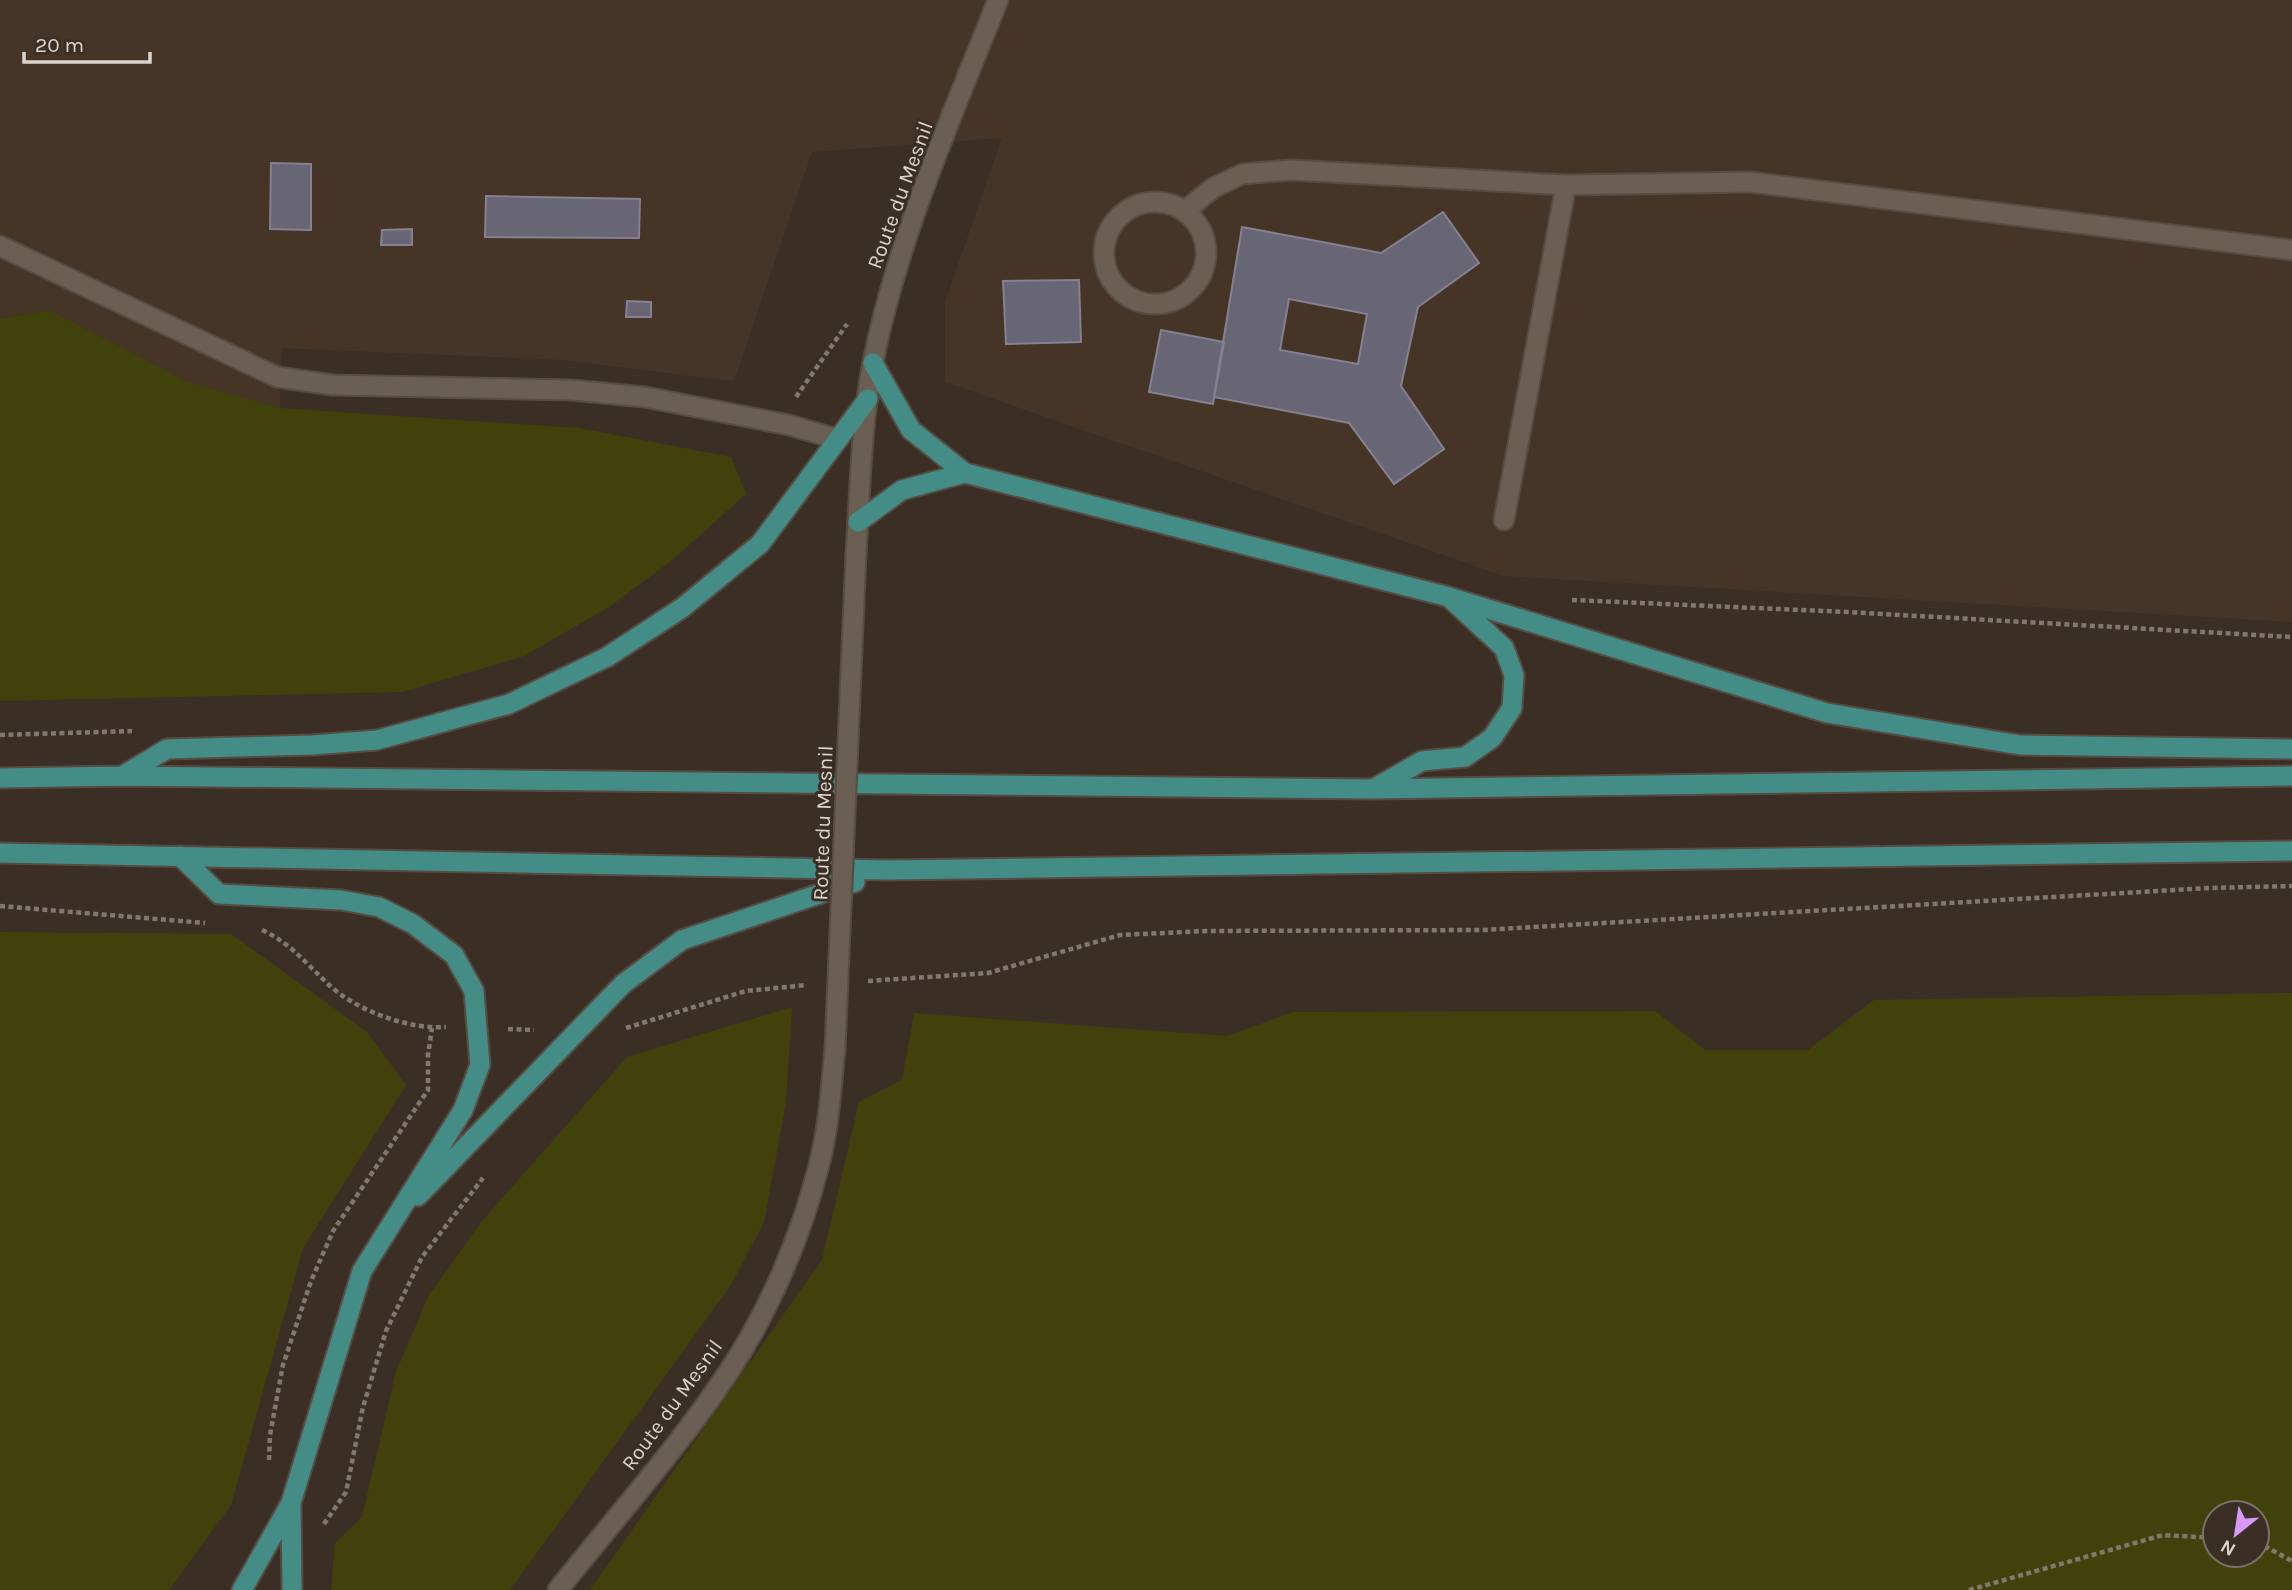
<svg xmlns="http://www.w3.org/2000/svg" width="2292" height="1590" font-family="Karla,sans-serif">
<style>
.built{fill:#463526}
.green{fill:#41420b;fill-rule:evenodd}
.building{fill:#686575;stroke:#848191;stroke-width:2;fill-rule:evenodd}
.lines{fill:none;stroke-linecap:round;stroke-linejoin:round}
.service-casing{stroke:#564c43;stroke-width:23}
.tertiary-casing{stroke:#564c43;stroke-width:23}
.primary-casing{stroke:#564c43;stroke-width:23}
.path{stroke:#837870;stroke-width:4.5;stroke-dasharray:5 3.5;stroke-linecap:butt}
.service{stroke:#6b5e52;stroke-width:19}
.tertiary{stroke:#6b5e52;stroke-width:19}
.primary{stroke:#438d86;stroke-width:19}
.tertiary-bridge-casing{stroke:#564c43;stroke-width:23;stroke-linecap:butt}
.tertiary-bridge{stroke:#6b5e52;stroke-width:19}
.labels{text-anchor:middle;dominant-baseline:central;stroke-width:6;stroke-linejoin:round;paint-order:stroke}
.street-label{font-size:21px;fill:#dcd4ce;stroke:#3b2f25}
</style>
<rect width="100%" height="100%" fill="#3b2f25"/>
<path class="built" d="M0,0h2292v622l-788,-46 -559,-194v-80l57,-164 -190,14 -78,229 -171,-21 -282,-12 -1,60 -92,-26 -139,-72 -49,9z"/>
<path class="green" d="M49,310l139,72 92,26 299,20 152,29 15,37 -75,67 -62,46 -85,49 -122,36 -402,9v-382z
M0,932l231,2 136,98 39,53 -103,163 -72,257 -62,85h-169z
M2292,993v597h-1702l232,-330 37,-158 43,-22 12,-67 313,23 66,-24 362,-1 50,39h103l66,-50zM2215,1513h42v42h-42z
M792,1007l-6,95 -22,120 -33,63 -221,305h-179l4,-47 27,-26 34,-145 32,-75 54,-76 145,-164z"/>
<path class="building" d="M271,163l40,1v66l-41,-1z
M486,196l154,3 -1,39 -154,-1z
M1443,212l36,51 -61,44 -17,79 43,63 -50,35 -45,-61 -135,-26 28,-170 139,26zM1289,299l78,15 -9,50 -78,-14z
M412,229v16h-31l1,-15z
M1079,280l2,62 -75,2 -3,-63z
M627,301l24,1v15h-25z
M1161,330l63,12 -11,62 -64,-12z"/>
<g class="lines">
<g class="service-casing">
<path id="service" d="M1104 253a51 51 0 1 1 102 0a51 51 0 1 1-102 0Z
M1185,211l28,-23 29,-14 49,-4 275,15 184,-3 542,68
M0,246l277,131 56,8 238,5 74,7 144,28 48,14
M1504,520l62,-335"/>
</g>
<g class="tertiary-casing">
<path id="tertiary" d="M856,554c4,-63 5,-129 17,-192 25,-126 78,-243 125,-362
M558,1590c57,-72 119,-141 170,-217 41,-62 73,-136 91,-208 10,-38 12,-77 16,-116"/>
</g>
<g class="primary-casing">
<path id="primary" d="M873,363l38,67 54,43 484,124 378,116 193,32 272,4
M858,522l44,-32 63,-17
M124,775l43,-26 145,-4 65,-5 132,-36 98,-47 75,-49 78,-64 108,-145
M0,778l123,-2 1250,13 919,-13
M1375,788l47,-27 43,-4 27,-19 20,-30 2,-33 -10,-27 -52,-48
M0,853l889,17 1403,-19
M180,856l39,38 122,6 38,7 34,17 41,31 20,36 6,74 -17,45 -101,161 -71,232 -49,87
M418,1196l205,-212 59,-44 173,-58
M291,1504l1,86"/>
</g>
<path class="path" d="M796,397l51,-73
M1572,600l275,12 445,25
M0,735l132,-4
M0,906l205,17
M262,930c28,13 44,33 66,54 27,26 81,46 118,43
M868,981l120,-8 132,-38 86,-4 277,-1 726,-42 83,-2
M626,1028l120,-37 61,-6
M508,1029l26,1
M269,1460l1,-25 13,-70 28,-84 22,-50 95,-141v-35l4,-27
M324,1524l22,-32 17,-85 23,-76 36,-74 61,-79
M2257,1542l35,19
M1969,1590l194,-55 52,3"/>
<use href="#service" class="service"/>
<use href="#tertiary" class="tertiary"/>
<use href="#primary" class="primary"/>
<g class="tertiary-bridge-casing">
<path id="tertiary-bridge" d="M835,1049l21,-495"/>
</g>
<use href="#tertiary-bridge" class="tertiary-bridge"/>
</g>
<g class="labels">
<g class="street-label">
<text transform="translate(900 195) rotate(-70)">Route du Mesnil</text>
<text transform="translate(823 823) rotate(-88)">Route du Mesnil</text>
<text transform="translate(672 1405) rotate(-54)">Route du Mesnil</text>
</g>
</g>
<g transform="translate(2236 1534) rotate(210)"><circle r="33" fill="#3b2f25" stroke="#7b7169" stroke-width="2"/>
<path d="M0-5L12 26L0 18L-12 26Z" fill="#d99af7"/>
<text y="-10" font-size="19" font-weight="bold" text-anchor="middle" fill="#dcd4ce">N</text>
</g>
<path d="M24 52v10h126v-10" fill="none" stroke="#dcd4ce" stroke-width="3.5"/>
<text x="35" y="52" font-size="21" fill="#dcd4ce" stroke="#3b2f25" stroke-width="5" paint-order="stroke">20 m</text>
</svg>
